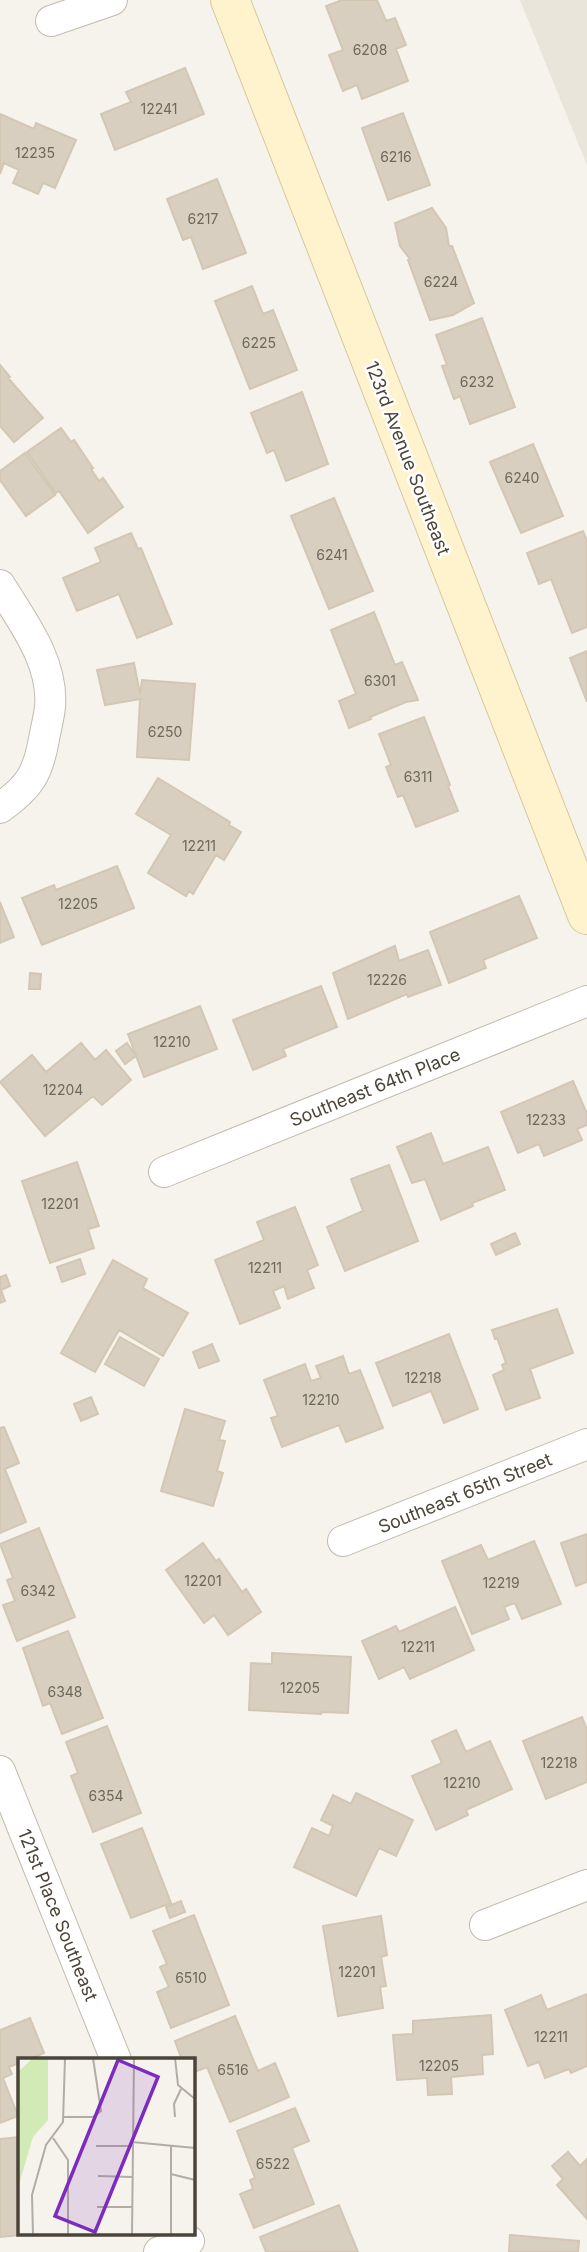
<svg xmlns="http://www.w3.org/2000/svg" width="587" height="2252" font-family="Inter,sans-serif">
<style>
.residential{fill:#eae5da}
.building{fill:#d8cfc1;stroke:#d3c7b4;stroke-width:2}
.lines{fill:none;stroke-linecap:round;stroke-linejoin:round}
.street-casing{stroke:#c2bbae;stroke-width:32}
.secondary-casing{stroke:#d6c79b;stroke-width:40}
.street{stroke:#fff;stroke-width:30}
.secondary{stroke:#fff3cd;stroke-width:38}
.labels{text-anchor:middle;dominant-baseline:central;stroke-width:5;stroke-linejoin:round;paint-order:stroke}
.number-label{font-size:14px;fill:#6e675b}
.street-label{font-size:18px;fill:#4b4439;stroke:#fff}
.inset-road{fill:none;stroke:#b2ada4;stroke-width:2}
.view{fill:#7b2cbf;fill-opacity:0.15;stroke:#7b2cbf;stroke-width:3.5}
.inset-edge{fill:none;stroke:#4b4439;stroke-width:3.5}
</style>
<rect width="100%" height="100%" fill="#f6f3ec"/>
<path class="residential" d="M520,0h67v165z"/>
<path class="building" d="M342,0h35l9,21 9,-3 11,27 -10,4 12,32 -46,18 -5,-14 -14,6 -14,-36 14,-5 -17,-44z
M185,68l19,46 -89,36 -14,-36 30,-12 -5,-10z
M403,113l27,72 -42,15 -26,-72z
M0,114l34,15 2,-6 40,17 -21,48 -12,-5 -5,11 -25,-11 6,-13 -15,-7 -4,11z
M217,179l29,74 -43,16 -12,-32 -8,3 -16,-41z
M432,208l14,20 3,18h3l22,57 -21,12 -23,5 -22,-60 2,-1 -10,-13 -5,-23z
M252,286l11,28 10,-4 24,60 -47,19 -35,-88z
M482,318l33,89 -45,17 -10,-28 -6,3 -12,-33 5,-1 -11,-30z
M0,365l10,12 -2,1 35,40 -29,24 -14,-16z
M302,392l26,72 -42,17 -12,-31 -7,3 -16,-40z
M61,428l10,14 3,-2 19,28 -2,1 8,12 4,-3 20,29 -35,26 -29,-42 -3,2 -29,-41z
M533,444l30,72 -42,17 -31,-71z
M25,453l30,42 -29,21 -26,-36v-9z
M334,498l39,93 -44,18 -38,-93z
M583,531l4,10v86l-15,6 -21,-54 -12,5 -12,-31z
M131,533l7,16 3,-1 31,76 -35,14 -18,-44 -42,17 -14,-33 38,-16 -6,-14z
M374,612l21,53 7,-3 16,38 -12,2 -36,15 1,2 -22,9 -10,-27 17,-7 -25,-64z
M587,651v51l-17,-44z
M134,663l6,31 2,-14 53,4 -6,76 -52,-3 3,-58 -35,6 -8,-35z
M424,717l26,68 -2,1 10,25 -42,16 -13,-32 -5,2 -12,-30 5,-2 -12,-31z
M158,778l72,44 -1,3 12,7 -17,28 -8,-5 -23,39 -4,-3 -3,5 -38,-23 23,-38 -35,-21z
M117,866l17,42 -92,37 -20,-47 32,-13 2,5z
M519,896l18,42 -54,22 3,8 -37,15 -19,-51z
M0,902l14,35 -14,6z
M395,946l4,15 29,-11 13,35 -33,12 -1,-3 -59,25 -15,-46z
M30,973l11,1 -1,15h-11z
M321,986l16,41 -54,22 3,7 -33,14 -20,-50z
M200,1006l17,43 -73,28 -16,-43z
M81,1043l14,17 11,-10 25,30 -29,25 -9,-9 -48,40 -45,-54 32,-27 14,17z
M127,1043l9,13 -11,8 -9,-13z
M573,1081l14,33v11l-10,4 5,11 -38,16 -5,-12 -21,9 -17,-41z
M431,1133l12,31 45,-17 17,43 -33,13 1,3 -32,14 -16,-41 -13,4 -15,-36z
M77,1162l22,64 -11,3 6,19 -44,15 -28,-82z
M389,1165l29,76 -73,30 -18,-44 36,-16 -12,-32z
M295,1207l23,58 -11,5 7,18 -26,11 -4,-13 -11,5 7,17 -40,16 -25,-64 49,-20 -7,-18z
M515,1233l5,11 -24,11 -5,-11z
M80,1259l5,15 -23,8 -5,-15z
M113,1260l34,19 -4,9 45,25 -25,43 -44,-26 -24,42 -34,-19z
M6,1275l4,11 -9,4 4,11 -5,2v-26z
M557,1309l16,44 -43,16 10,29 -34,12 -13,-35 11,-5 -2,-5 4,-2 -9,-25 -2,1 -3,-9z
M449,1334l29,75 -34,14 -13,-32 -38,15 -17,-43z
M120,1337l39,22 -15,27 -39,-22z
M212,1344l7,17 -20,7 -6,-16z
M343,1356l6,18 11,-4 23,58 -37,14 -7,-17 -57,22 -11,-29 7,-2 -14,-36 41,-16 6,17 10,-3 -5,-12z
M91,1397l7,17 -17,7 -7,-17z
M185,1409l40,12 -6,19 6,1 -8,30 6,2 -10,33 -52,-15z
M4,1427l15,36 -14,6 21,53 -26,11v-105z
M39,1528l36,89 -58,24 -14,-36 12,-4 -8,-21 6,-2 -13,-34z
M587,1534v48l-11,4 -15,-43z
M534,1541l27,63 -39,15 -7,-16 -11,4 5,12 -37,15 -30,-73 39,-16 7,15z
M203,1543l13,18 3,-2 23,33 4,-3 15,23 -33,23 -14,-20 -10,8 -38,-53z
M455,1607l19,43 -64,29 -6,-12 -25,12 -17,-38 34,-15 3,6z
M68,1631l35,87 -41,16 -12,-31 -7,3 -20,-58z
M272,1653l79,4 -3,56 -26,-1 -1,2 -72,-4 2,-47 21,1z
M582,1717l5,13v52l-41,17 -23,-58z
M107,1726l34,87 -48,19 -22,-56 7,-3 -12,-31z
M456,1730l10,22 24,-11 22,48 -46,21 2,5 -32,15 -24,-54 30,-13 -10,-22z
M356,1793l57,27 -17,36 -17,-8 -23,48 -62,-29 18,-39 17,8 4,-10 -12,-6 12,-25 18,9z
M142,1828l29,75 -40,15 -30,-74z
M181,1901l4,11 -15,6 -4,-11z
M194,1915l35,90 -58,23 -14,-36 12,-5 -9,-20 7,-3 -14,-33z
M381,1916l6,39 -6,2 5,29 -6,1 3,21 -45,8 -15,-90z
M587,1994v72l-16,7 -2,-4 -24,9 -6,-16 -11,4 -23,-56 36,-15 6,15z
M491,2015l2,39 -11,1 1,19 -32,3 1,17 -24,1 -1,-17 -30,2 -4,-45 20,-1v-13z
M235,2016l23,55 17,-8 14,34 -59,25 -23,-55 -15,6v-13h-10l-7,-19z
M30,2018l14,35 -16,7h-9v3l-10,4 3,7 -9,4 15,38 -18,7v-93z
M295,2108l14,33 -17,7 22,56 -60,24 -14,-34 13,-5 -3,-9 5,-2 -18,-47z
M19,2137v96h22l-41,4v-98z
M568,2152l12,14 7,-7v60l-30,-34 6,-6 -11,-13z
M339,2205l19,47h-92l-6,-15z
M510,2235l69,6 -1,11h-69z"/>
<g class="lines">
<g class="street-casing">
<path id="street" d="M51,21l61,-21
M0,585c22,36 54,77 50,122 -1,10 -4,21 -6,32 -6,34 -14,48 -44,69
M164,1172l423,-171
M343,1541l244,-97
M0,1771l116,289
M485,1925l102,-40
M159,2252l30,-11"/>
</g>
<g class="secondary-casing">
<path id="secondary" d="M230,0l357,915"/>
</g>
<use href="#street" class="street"/>
<use href="#secondary" class="secondary"/>
</g>
<g class="labels">
<g class="number-label">
<text x="370" y="49">6208</text>
<text x="159" y="108">12241</text>
<text x="35" y="152">12235</text>
<text x="396" y="156">6216</text>
<text x="203" y="218">6217</text>
<text x="441" y="281">6224</text>
<text x="259" y="342">6225</text>
<text x="477" y="381">6232</text>
<text x="522" y="477">6240</text>
<text x="332" y="554">6241</text>
<text x="380" y="680">6301</text>
<text x="165" y="731">6250</text>
<text x="418" y="776">6311</text>
<text x="199" y="845">12211</text>
<text x="78" y="903">12205</text>
<text x="387" y="979">12226</text>
<text x="172" y="1041">12210</text>
<text x="63" y="1089">12204</text>
<text x="546" y="1119">12233</text>
<text x="60" y="1203">12201</text>
<text x="265" y="1267">12211</text>
<text x="423" y="1377">12218</text>
<text x="321" y="1399">12210</text>
<text x="203" y="1580">12201</text>
<text x="501" y="1582">12219</text>
<text x="38" y="1590">6342</text>
<text x="418" y="1646">12211</text>
<text x="300" y="1687">12205</text>
<text x="65" y="1691">6348</text>
<text x="559" y="1762">12218</text>
<text x="462" y="1782">12210</text>
<text x="106" y="1795">6354</text>
<text x="357" y="1971">12201</text>
<text x="191" y="1977">6510</text>
<text x="551" y="2036">12211</text>
<text x="439" y="2065">12205</text>
<text x="233" y="2069">6516</text>
<text x="273" y="2163">6522</text>
</g>
<g class="street-label">
<text transform="translate(408 458) rotate(69)">123rd Avenue Southeast</text>
<text transform="translate(375 1087) rotate(-22)">Southeast 64th Place</text>
<text transform="translate(465 1493) rotate(-22)">Southeast 65th Street</text>
<text transform="translate(58 1915) rotate(68)">121st Place Southeast</text>
</g>
</g>
<g transform="translate(18 2058)">
<rect width="177" height="177" fill="#f6f3ec"/>
<path d="M15,0h15v62l-15,17 -15,51v-116z" fill="#d2eab5"/>
<path class="inset-road" d="M157,0l3,27 17,14M46,59h29l8,-6 -8,-53M157,59l-1,-13 7,-15M35,80l15,22v75M114,84l63,6M78,88h36M153,116l24,6M80,118l34,1M79,149h35M15,177l-1,-40 14,-50 17,-23 2,-64M114,177l2,-177M153,177v-89"/>
<path class="view" d="M100,2l40,17 -63,155 -40,-16z"/>
<rect width="177" height="177" class="inset-edge"/>
</g>
</svg>
